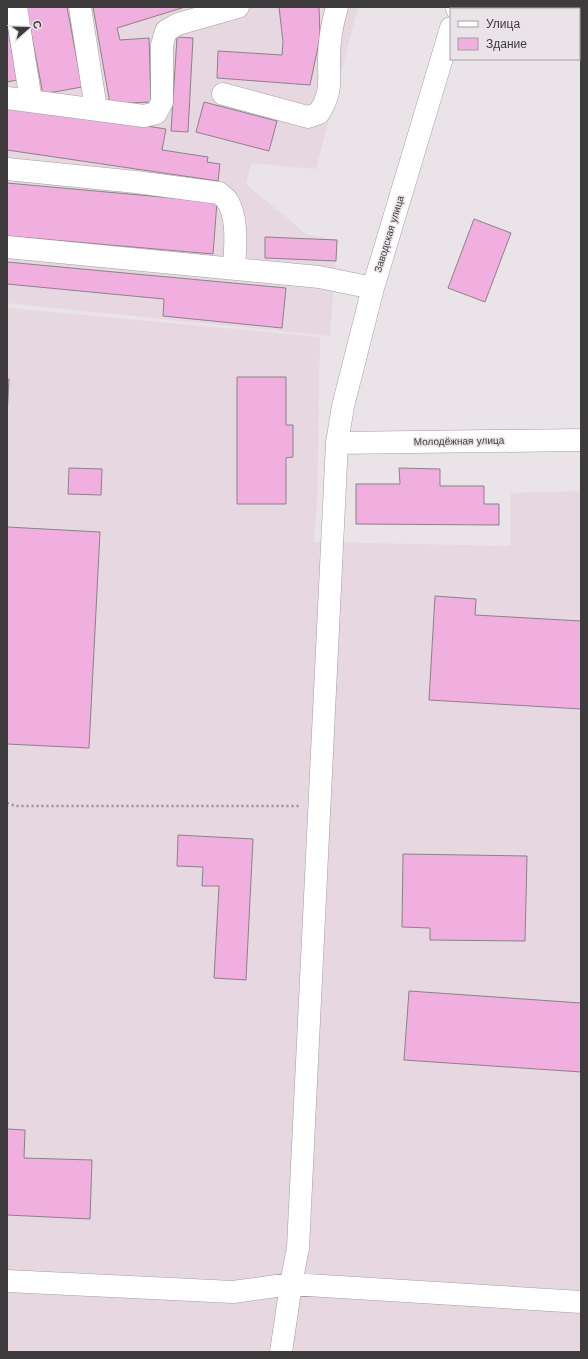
<svg xmlns="http://www.w3.org/2000/svg" width="588" height="1359" font-family="'Work Sans',sans-serif">
<style>
.built{fill:#e6d7e1}
.building{fill:#f0afde;stroke:#898387}
.lines{fill:none;stroke-linecap:round;stroke-linejoin:round}
.minor-casing{stroke:#a49da2;stroke-width:23}
.path{stroke:#969195;stroke-width:2.5;stroke-dasharray:2 3;stroke-linecap:butt}
.minor{stroke:#fff;stroke-width:22}
.labels{text-anchor:middle;dominant-baseline:central;stroke-width:3;stroke-linejoin:round;paint-order:stroke}
.street-label{font-size:10px;fill:#3d3a3c;stroke:#eae3e8}
</style>
<rect width="100%" height="100%" fill="#eae3e8"/>
<path class="built" d="M7,7h351l-42,162 -65,-6 -5,21 60,50 31,6 -7,96 -323,-33z
M7,308l313,29 -3,167 -3,38 196,4 1,-53 70,-2v861h-574z"/>
<path class="building" d="M26,7h41l15,80 -39,7z
M93,7h92l-68,21 3,12 29,-2 2,64 -41,2z
M279,7h40l1,30 -10,48 -93,-7 1,-27 64,4 1,-13z
M7,24l10,56 -10,2z
M177,37l16,1 -5,94 -17,-1z
M204,102l73,19 -8,30 -73,-19z
M7,105l159,24 -4,21 46,7 -1,5 13,2 -2,17 -211,-31z
M7,183l210,19 -4,52 -206,-18z
M474,219l37,14 -26,69 -37,-14z
M265,237l72,3 -1,21 -71,-3z
M7,262l279,26 -4,40 -119,-12 1,-17 -157,-15z
M237,377h49v48h7v32l-7,1v46h-49z
M7,379h2l-2,39z
M69,468l33,1 -1,26 -33,-1z
M399,468l41,1v17h44v18h15v21l-143,-1v-40h44z
M7,527l93,5 -11,216 -82,-4z
M435,596l41,3 -1,16 106,6v88l-152,-9z
M178,835l75,4 -7,141 -32,-2 5,-92h-17l1,-19 -26,-1z
M403,854l124,2 -2,85 -95,-1v-12l-28,-1z
M409,991l172,12v69l-177,-12z
M7,1129l18,1 -1,28 68,2 -2,59 -83,-4z"/>
<g class="lines">
<g class="minor-casing">
<path id="minor" d="M16,7l15,94
M80,7l16,102
M457,9v-2
M451,28l-78,260 -30,118 -6,37 -39,805 -7,36 290,18
M223,94l85,23 11,-4c13,-21 10,-30 10,-54 0,-18 3,-35 8,-52
M7,98l137,18 12,-3 6,-11v-57l4,-14 12,-7 60,-17
M7,169l129,13 83,11c2,2 5,4 7,6 13,17 9,50 8,69
M7,247l312,30 54,11
M337,443l244,-3
M7,1281l226,11 58,-8 -10,68"/>
</g>
<path class="path" d="M7,803l9,3h283"/>
<use href="#minor" class="minor"/>
</g>
<g class="labels">
<g class="street-label">
<text transform="translate(389 234) rotate(-73)">Заводская улица</text>
<text transform="translate(459 441) rotate(-1)">Молодёжная улица</text>
</g>
</g>
<rect width="588" height="1359" fill="none" stroke="#3d3a3c" stroke-width="16"/>
<rect x="450" y="8" width="130" height="52" fill="#eae3e8" stroke="#a59fa3"/>
<rect x="458" y="21" width="20" height="6" fill="#ffffff" stroke="#a59fa3"/>
<text x="486" y="28" font-size="12" fill="#3d3a3c">Улица</text>
<rect x="458" y="38" width="20" height="12" fill="#f0afde" stroke="#a59fa3"/>
<text x="486" y="48" font-size="12" fill="#3d3a3c">Здание</text>
<g transform="translate(28 28) rotate(70)" stroke="#eae3e8" stroke-width="3" paint-order="stroke">
<path d="M0-3L7 15L0 10L-7 15Z" fill="#3d3a3c"/>
<text y="-6" font-size="11" font-weight="bold" text-anchor="middle" fill="#3d3a3c">С</text>
</g>
</svg>
